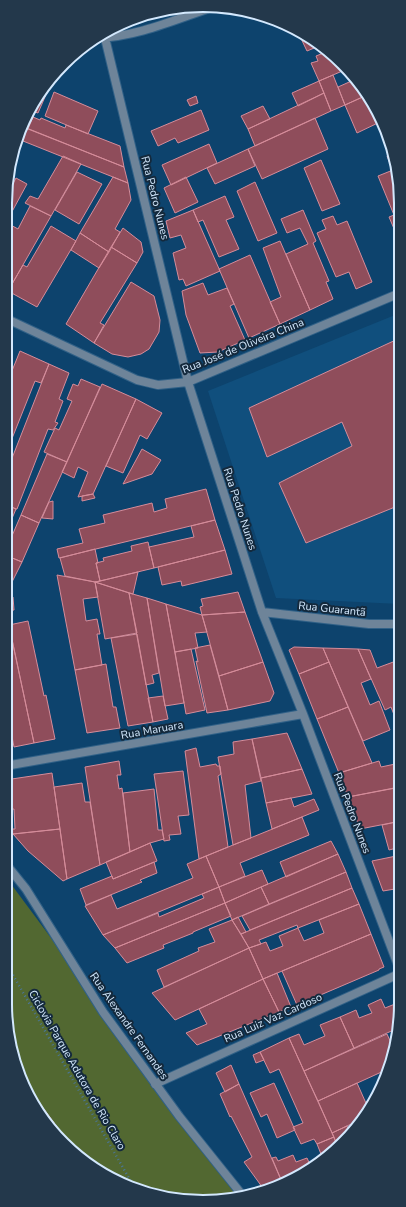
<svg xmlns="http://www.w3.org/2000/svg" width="406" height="1207" font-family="'Nunito Sans',sans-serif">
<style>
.built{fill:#104f7d}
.green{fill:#526831}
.building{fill:#8f4d5b;stroke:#d58c9a}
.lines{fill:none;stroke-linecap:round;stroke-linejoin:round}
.service-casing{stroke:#316187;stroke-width:10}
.minor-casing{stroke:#316187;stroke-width:10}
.path{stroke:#4a7699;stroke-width:2.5;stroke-dasharray:1 3;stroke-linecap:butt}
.service{stroke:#6e8499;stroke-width:8}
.minor{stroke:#6e8499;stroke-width:8}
.labels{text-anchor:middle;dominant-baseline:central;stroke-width:4;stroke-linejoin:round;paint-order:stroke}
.street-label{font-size:11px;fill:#d3e8fd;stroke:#14293c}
.rim{fill:none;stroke:#d3e8fd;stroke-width:2}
</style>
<rect width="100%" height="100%" fill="#0d436d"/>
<path class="built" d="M400,313v291l-124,-6 -68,-207z"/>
<path class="green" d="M5,876l238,320 -66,4 -62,-19 -45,-34 -41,-53 -9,-14 -15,-76z"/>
<path class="building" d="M297,30l5,2 17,14 -12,5z
M326,52l21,17 -28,12 -8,-18 7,-2 -2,-5z
M333,75l12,30 -14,6 -12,-30z
M356,79l11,16 -22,10 -7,-18z
M319,81l5,12 -26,13 -6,-13z
M43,88l5,2 -10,23 -6,-2z
M54,92l44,19 -10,23 -43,-18z
M324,93l7,18 -76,35 -7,-17z
M367,95l14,21 1,5 -25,12 -12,-28z
M196,96l2,7 -8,3 -3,-6z
M263,106l7,13 -22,10 -7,-13z
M201,110l8,20 -31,13 -3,-5 -17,8 -7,-15z
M33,117l7,3 1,-2 24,10 1,-3 54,21 4,21 -96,-38z
M315,118l13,31 -66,30 -14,-30z
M24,127l100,40 4,16 -110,-44z
M387,138l12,39 -1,-2 -3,1 -8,-20 4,-1 -7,-16z
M209,144l8,19 -46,22 -9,-20z
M248,149l7,17 -40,18 -8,-16z
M63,156l18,8 -30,52 -26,-13 5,-7 8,3z
M321,160l19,44 -18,7 -18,-43z
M393,170l6,15v52l-1,1 -9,-21 5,-2 -16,-39z
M77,172l25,12 -23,40 -24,-14z
M113,177l15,6 3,17 -16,29 5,3 -11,20 -29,-19z
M186,177l12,25 -23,11 -11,-25z
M16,178l11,6 -19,35 3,2 -6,11 1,-35z
M255,182l22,51 -19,8 -21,-50z
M225,196l9,21 -8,3 13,29 -20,8 -16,-37 -5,2 -5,-12z
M30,206l21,10 -43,75 -3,-2v-57l4,-8 9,5z
M193,210l27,61 -34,15 -3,-7 -4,1 -6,-27 13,-5 -5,-13 -11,3 -4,-17z
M303,210l13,31 -3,2 16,38 -3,1 7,17 -23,11 -24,-56 22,-10 -8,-16 -13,5 -6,-14z
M333,216l4,9 10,-4 25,61 -16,7 -7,-17 -13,5 -19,-44 9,-4 -4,-9z
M51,226l25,15 -39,66 -29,-16 15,-26 4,2z
M123,228l18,14 2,10 -6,11 -26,-16z
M80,233l29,19 -10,16 -28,-18z
M280,241l30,69 -30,14 -10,-22 11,-5 -18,-49z
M111,247l26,16 -37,60 4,2 -10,18 -28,-19z
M250,255l30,69 -31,14 -30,-69z
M131,282l23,14 6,24 -1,12 -10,17 -8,5 -13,3 -16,-3 -18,-11z
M203,283l5,12 19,-7 7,16 -4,2 15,34 -27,12 -18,1 -14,-38 -4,-24z
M400,338v167l-94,38 -27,-60 73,-37 -10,-24 -75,35 -18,-49z
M20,351l29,13 -8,19 -6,-2 -30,75v-68z
M49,364l20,9 -10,26 4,2 -8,21 3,1 -5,7 -5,-1 -31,80h-1l-11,-5v-28z
M5,366l7,3 -7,19z
M81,379l19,8 -33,75 -23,-10 11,-24 4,2 13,-29 -5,-2 6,-15 5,2z
M102,384l34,15 -43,95 -15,3 10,-25 -10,-5 -4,11 -12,-6z
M136,399l26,14 -15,26 -7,-4 -17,38 -17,-7z
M142,449l19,11 -9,14 -29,10z
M47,454l20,8 -28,61 -18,-8z
M206,489l9,31 -156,38 -2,-9 26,-6 -4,-14 26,-6 -2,-8 49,-12 2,9 13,-4 -2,-9z
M93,494l2,4 -13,3v-5z
M53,501v18l-11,-1 7,-16z
M5,504l11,5 -11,26z
M21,515l18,8 -17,39 -17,-7v-3z
M215,520l10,30 -71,18 -5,-21 45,-10 -3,-11z
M148,542l6,26 -54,13 -4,-18 8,-2 -1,-3 29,-7 -1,-5z
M95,549l3,14h-2l4,18 -5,1 -30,-6 -5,-18z
M225,550l7,24 -50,12 -1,-5 -19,4 -4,-18z
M5,555l17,7 -17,34z
M138,572l-5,22 -38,-12 5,-1z
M57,575l38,7 3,15 -15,2 3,22 11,-2 3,15h-3l5,31 -27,5z
M95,582l34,11 8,40 -32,6z
M238,592l7,20 -43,3 -2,-8 3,-1 -2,-7z
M129,593l18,5 12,75 -7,2 2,8 -8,2z
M13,597l1,13 -8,1 -1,-12z
M147,598l19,6 18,99 -19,3z
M166,604l36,11 5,17 -12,1 3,15 -23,4z
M5,607l29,136 -20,4 -9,-47z
M245,612l18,50 -44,14 -17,-61z
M28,621l16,75 2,-1 9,44 -21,4 -25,-118z
M137,634l16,88 -25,4 -17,-88z
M210,645l18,65 -21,3 -11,-52 2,1 -3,-14z
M294,647l29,1 6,14 -30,12 -10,-24z
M323,648l35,1 13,30 -10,4 9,22 9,-4 11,29 -27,11z
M191,649l14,61 -19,4 -11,-62z
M358,649l12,1 7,18 19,-7 4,11v58l-9,-23 -6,3z
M263,662l11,31 -4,8 -42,9 -9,-34z
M329,662l19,45 -31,12 -18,-45z
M106,664l7,43h3l4,21 -33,5 -12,-63z
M163,696l5,23 -15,3 -5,-24z
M348,707l24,56 -33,10 -22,-54z
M287,733l15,36 -41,9 -9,-39z
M252,739l9,42 -16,4 6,53 -18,7 -15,-88 16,-3 -1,-12z
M196,748l4,19 16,-3 1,2h3l1,8 -3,2 10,71 -29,12 -14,-108z
M400,755l1,32 -53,10 -9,-24 40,-12 2,6 19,-4 -2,-7z
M119,761l2,14h-4l2,14 3,-1 8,64 -30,13 -15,-98z
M302,769l10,25 -46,9 -5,-25z
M183,771l6,44 -11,1 3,18 -12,1 1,5 -6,1 -10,-67z
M52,773l8,56 -47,5 -3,-5h5l-1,-20 -9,1v-30z
M82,783l3,19h5l10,63 -33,14 -13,-92z
M394,788v3l7,-1v31l-41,8 -12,-32z
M154,789l4,41h4l2,9 -14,4 -20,9 -7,-59z
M291,798l3,9 20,-8 5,11 -47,19 -6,-26z
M302,817l7,18 -69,28 5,13 -26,11 -13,-31z
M401,821v26l-12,3 -7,-25z
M60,829l7,50 -4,2 -35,-30 -15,-17z
M331,841l7,13 -52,23 -6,-15z
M150,843l7,18 -44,18 -7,-17z
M338,854l8,18 -77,32 -8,-17z
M401,855v33l-18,3 -11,-30z
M206,856l13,31 -116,48 -18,-29 26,-11 6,14 76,-31 -6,-14z
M154,862l3,11 -17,7 2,2 -56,23 -6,-16 32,-13 1,3z
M262,870l6,14 -43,19 -6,-16z
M346,872l6,16 -102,42 -8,-14z
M219,887l6,16 -110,45 -12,-13 55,-22 1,4 45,-19 -2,-4z
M261,887l8,17 -37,16 -7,-17z
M352,888l7,16 -61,24 -1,-3 -38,15 2,4 -12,4 -8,-14z
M225,903l6,13 -38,16v1l-30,12 1,3 -37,15 -12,-15z
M359,904l12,30 -108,45 -14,-31 17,-6 4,9 13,-5 -4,-10 19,-8 6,13 20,-8 -5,-13z
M238,917l8,15 -5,2 -9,-14z
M232,920l17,28 -85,39 -7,-17 42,-19 -1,-3 17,-6 -6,-13z
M401,922v13l-5,-12z
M371,934l13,33 -5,2v1l-82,35 -15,-34z
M249,948l14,31 -88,41 -23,-27z
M277,973l14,34 -12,5 -16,-33z
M263,979l16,33 -82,33 -11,-12 21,-9 -8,-15z
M381,999l4,9 10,-4 5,10 -2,14 -44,20 -14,-31 16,-7 3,8 13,-5 -4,-8z
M340,1017l14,31 -50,23 -15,-33 10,-4 5,11 21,-9 -5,-11z
M387,1034l8,18 -7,17 -70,32 -14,-30z
M289,1038l45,99 -17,7 -3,-5 -13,5 -8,-17 10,-4 -24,-54 -9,4 -10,-21z
M260,1052l4,8 -8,3 -3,-8z
M231,1065l8,19 -14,8 -9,-19z
M18,1072l20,29 -3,3 -15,-24z
M274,1083l21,47 -18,8 -10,-24 -6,3 -11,-24z
M357,1083l12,27 -1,4 -4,4 -32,15 -14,-32z
M239,1084l43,98 -17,9 -21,-29 8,-5 -21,-41 -1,1 -10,-23z
M38,1101l22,30 -6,3 -19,-30z
M347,1126l3,6 -13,13 -5,-12z
M60,1131l9,15 -15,-11z
M334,1137l3,8 -14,14 -6,-15z
M293,1155l3,7 11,-4 5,11 -30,13 -10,-24 4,-1 2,4z"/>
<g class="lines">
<g class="service-casing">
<path id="service" d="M155,1084l246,-111"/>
</g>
<g class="minor-casing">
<path id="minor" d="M97,38c38,-1 75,-17 110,-29
M105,38l83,344 74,230 41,102 98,259
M5,318l132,62 21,5 30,-3 212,-89
M262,612l107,12h31
M5,766l298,-52
M5,863l21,26 77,123 41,56 35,48 64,80"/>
</g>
<path class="path" d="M5,961l129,226"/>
<use href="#service" class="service"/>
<use href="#minor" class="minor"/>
</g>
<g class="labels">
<g class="street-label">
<text transform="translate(155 198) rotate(76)">Rua Pedro Nunes</text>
<text transform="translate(243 346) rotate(-22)">Rua José de Oliveira China</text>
<text transform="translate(240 509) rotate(72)">Rua Pedro Nunes</text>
<text transform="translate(332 609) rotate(6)">Rua Guarantã</text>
<text transform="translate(152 730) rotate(-10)">Rua Maruara</text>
<text transform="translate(352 813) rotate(69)">Rua Pedro Nunes</text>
<text transform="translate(273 1018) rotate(-24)">Rua Luiz Vaz Cardoso</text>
<text transform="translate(129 1026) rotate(55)">Rua Alexandre Fernandes</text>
<text transform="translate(77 1070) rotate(60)">Ciclovia Parque Adutora de Rio Claro</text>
</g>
</g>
<path d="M0 0H406V1207H0ZM203 12H203A191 191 0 0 1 394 203V1004A191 191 0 0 1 203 1195H203A191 191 0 0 1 12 1004V203A191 191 0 0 1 203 12Z" fill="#23384b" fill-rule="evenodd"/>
<path class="rim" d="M203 12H203A191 191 0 0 1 394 203V1004A191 191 0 0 1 203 1195H203A191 191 0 0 1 12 1004V203A191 191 0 0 1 203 12Z"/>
</svg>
